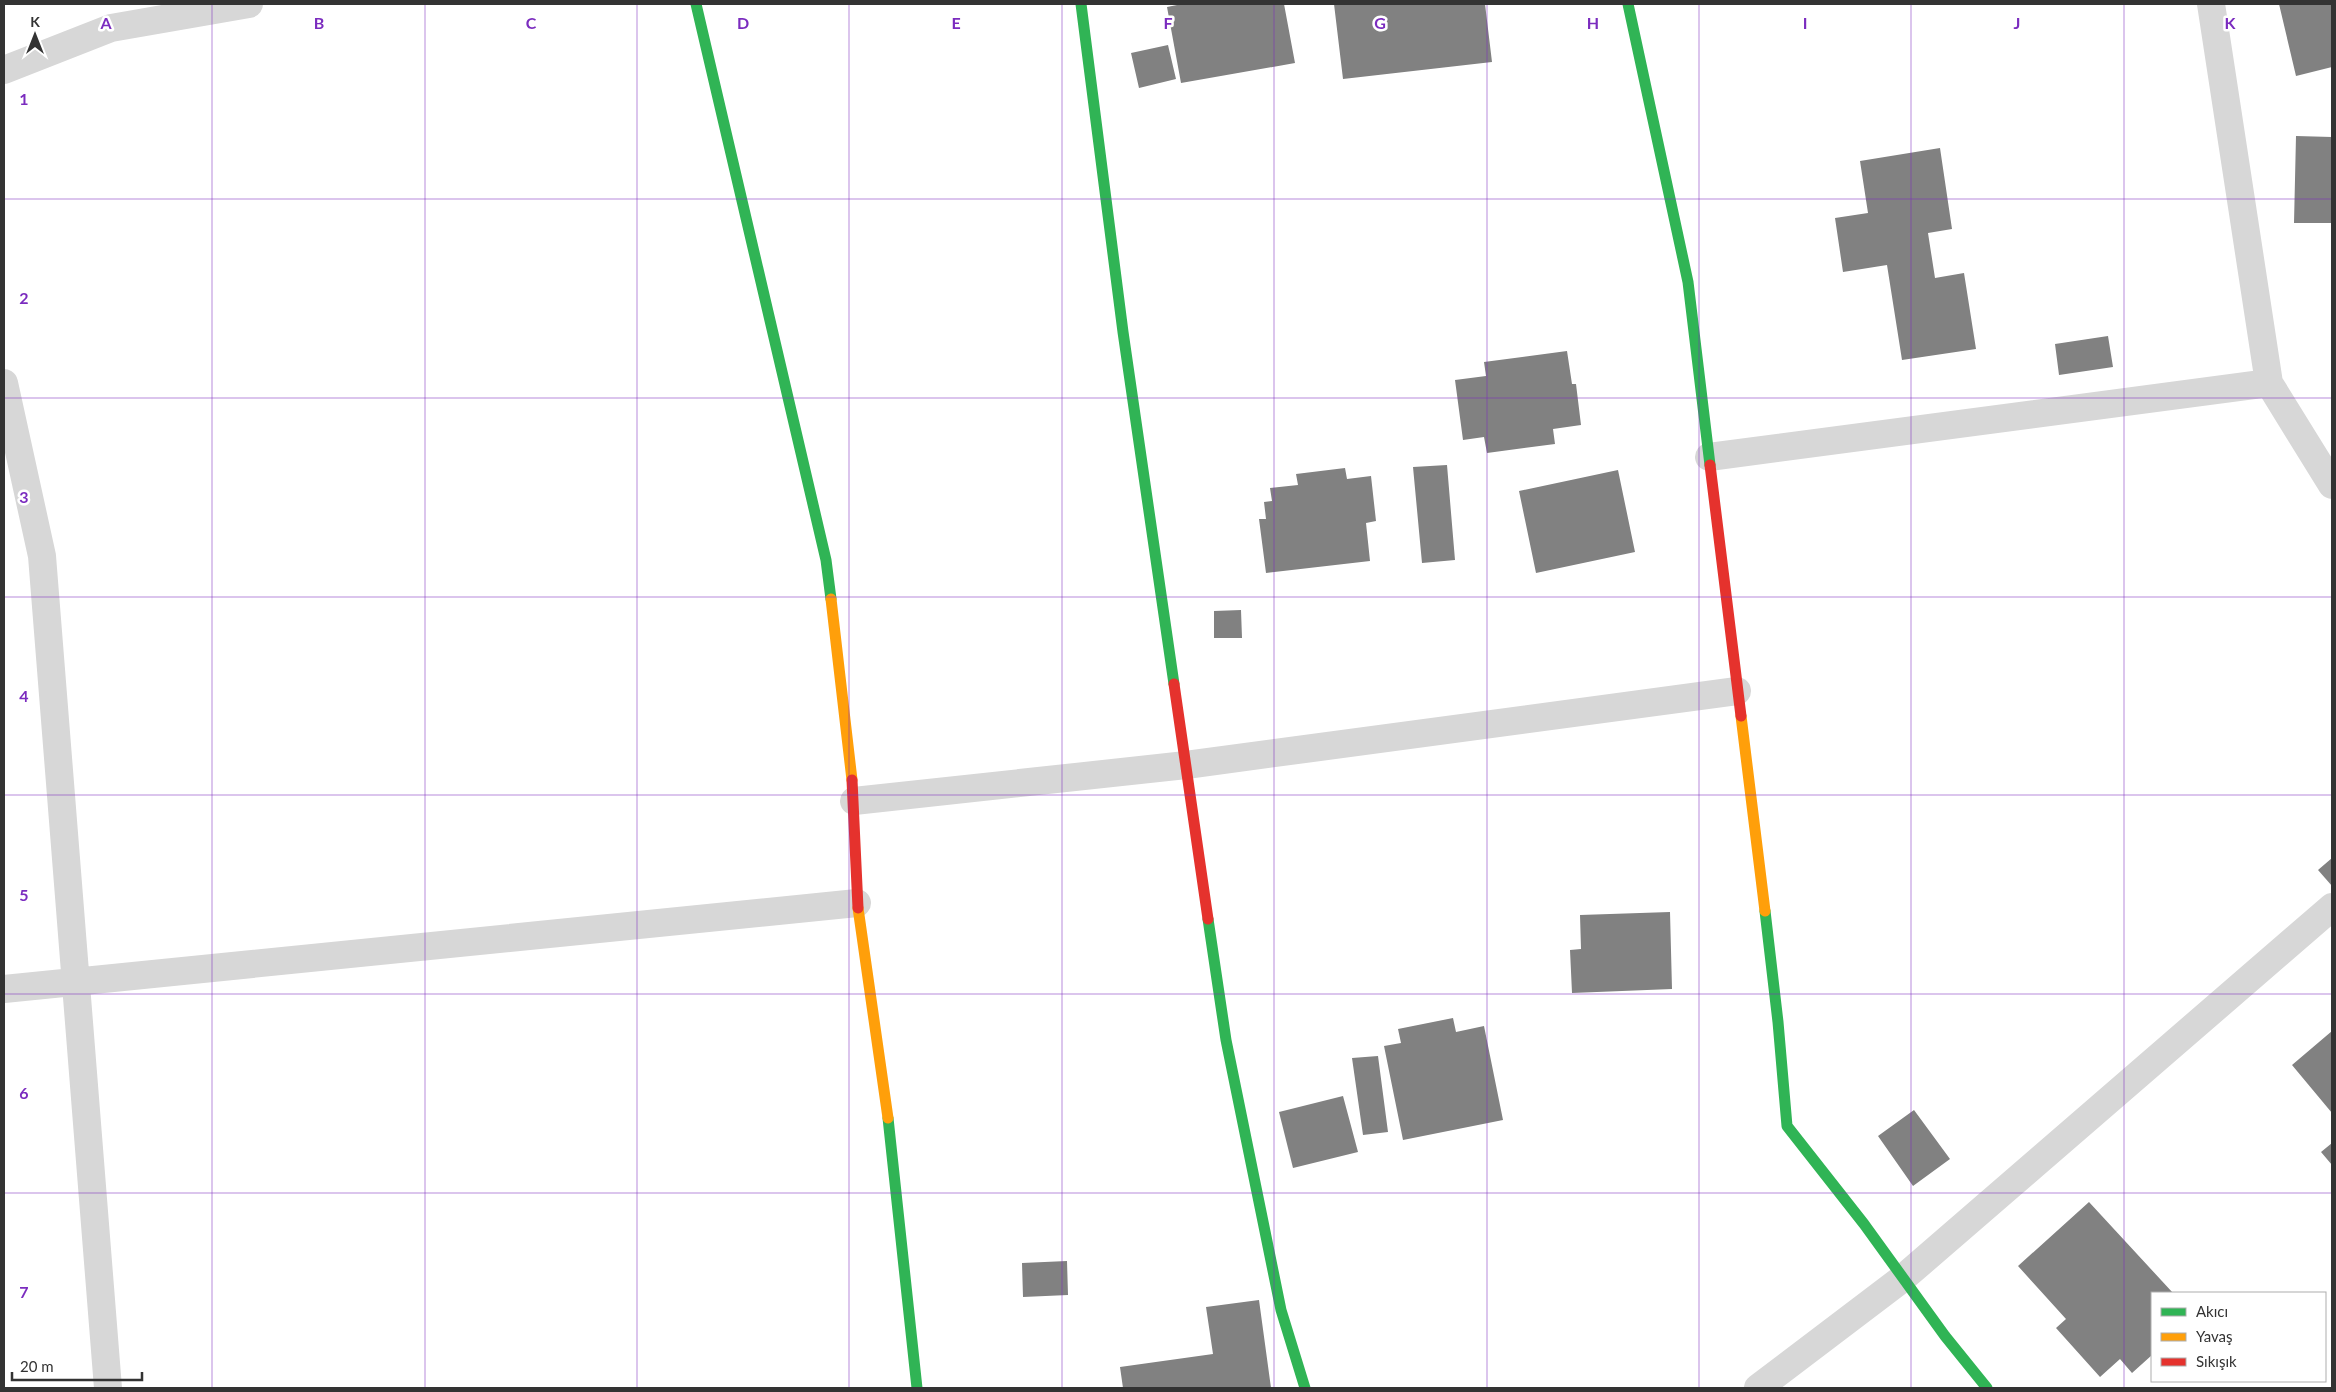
<svg xmlns="http://www.w3.org/2000/svg" width="2336" height="1392" font-family="Lato,sans-serif">
<style>
.building{fill:#818181}
.lines{fill:none;stroke-linecap:round;stroke-linejoin:round}
.street{stroke:#d7d7d7;stroke-width:28}
.fast{stroke:#30b455;stroke-width:11}
.slow{stroke:#ff9f0a;stroke-width:11}
.jam{stroke:#e5322d;stroke-width:11}
.grid{fill:none;stroke:#7b2cbf;stroke-width:1;stroke-opacity:0.55}
.grid-label{font-size:16px;text-anchor:middle;font-weight:bold;fill:#7b2cbf;stroke:#fff;stroke-width:5;stroke-linejoin:round;paint-order:stroke}
</style>
<rect width="100%" height="100%" fill="#fff"/>
<path class="building" d="M1182,4h102l11,59 -114,20 -14,-76z
M1334,4h151l7,58 -149,17z
M2279,4h53v63l-36,9z
M1168,45l8,34 -37,9 -8,-35z
M2296,136l36,1v86h-38z
M1940,148l12,81 -24,4 7,45 29,-5 12,76 -74,11 -15,-95 -44,7 -8,-54 33,-5 -8,-52z
M2108,336l5,31 -54,8 -4,-31z
M1567,351l5,33h4l5,41 -28,4 2,15 -68,9 -3,-16 -21,3 -8,-60 31,-4 -2,-14z
M1447,465l8,95 -33,3 -9,-96z
M1345,468l2,11 24,-3 5,45 -10,2 4,38 -104,12 -7,-54h7l-2,-17 8,-1 -2,-13 28,-3 -2,-11z
M1618,470l17,82 -99,21 -17,-82z
M1241,610l1,28h-28v-27z
M2332,858v28l-14,-16z
M1670,912l2,77 -100,4 -2,-43 11,-1 -1,-34z
M1453,1018l3,14 28,-6 19,94 -100,20 -19,-94 17,-3 -3,-14z
M2332,1031v82l-40,-48z
M1378,1056l10,76 -25,3 -11,-77z
M1343,1096l15,56 -65,16 -14,-56z
M1914,1110l36,49 -37,27 -35,-50z
M2332,1143v22l-11,-13z
M2089,1202l84,91h-21v62l-20,18 -12,-14 -20,18 -44,-49 10,-9 -48,-53z
M1067,1261l1,34 -45,2 -1,-34z
M1259,1300l12,88h-148l-3,-21 93,-13 -7,-47z"/>
<g class="lines">
<path class="street" d="M2211,4l58,379 63,102
M4,70l107,-42 138,-24
M4,383l38,173 66,832
M1709,457l560,-74
M854,801l332,-36 551,-74
M4,989l853,-86
M1758,1388l145,-110 429,-371"/>
<path class="fast" d="M696,4l130,556 5,39
M1081,4l42,328 51,352
M1628,4l60,278 22,183
M1765,911l13,111 9,104 77,98 81,112 42,52
M1208,919l18,121 55,270 24,78
M888,1118l29,270"/>
<path class="slow" d="M831,599l21,181
M1741,716l24,195
M858,908l30,210"/>
<path class="jam" d="M1710,465l31,251
M1174,684l34,235
M852,780l6,128"/>
</g>
<path class="grid" d="M212,4v1384M425,4v1384M637,4v1384M849,4v1384M1062,4v1384M1274,4v1384M1487,4v1384M1699,4v1384M1911,4v1384M2124,4v1384M4,199h2328M4,398h2328M4,597h2328M4,795h2328M4,994h2328M4,1193h2328"/>
<g class="grid-label">
<text x="106" y="29">A</text>
<text x="319" y="29">B</text>
<text x="531" y="29">C</text>
<text x="743" y="29">D</text>
<text x="956" y="29">E</text>
<text x="1168" y="29">F</text>
<text x="1380" y="29">G</text>
<text x="1593" y="29">H</text>
<text x="1805" y="29">I</text>
<text x="2017" y="29">J</text>
<text x="2230" y="29">K</text>
<text x="24" y="105">1</text>
<text x="24" y="304">2</text>
<text x="24" y="503">3</text>
<text x="24" y="702">4</text>
<text x="24" y="901">5</text>
<text x="24" y="1099">6</text>
<text x="24" y="1298">7</text>
</g>
<rect width="2336" height="1392" fill="none" stroke="#333333" stroke-width="10"/>
<rect x="2151" y="1292" width="175" height="90" fill="#ffffff" stroke="#adadad"/>
<rect x="2161" y="1308" width="25" height="8" fill="#30b455" stroke="#adadad"/>
<text x="2196" y="1317" font-size="15" fill="#333333">Akıcı</text>
<rect x="2161" y="1333" width="25" height="8" fill="#ff9f0a" stroke="#adadad"/>
<text x="2196" y="1342" font-size="15" fill="#333333">Yavaş</text>
<rect x="2161" y="1358" width="25" height="8" fill="#e5322d" stroke="#adadad"/>
<text x="2196" y="1367" font-size="15" fill="#333333">Sıkışık</text>
<g transform="translate(35 35)" stroke="#ffffff" stroke-width="4" paint-order="stroke">
<path d="M0-4L9 19L0 12L-9 19Z" fill="#333333"/>
<text y="-8" font-size="14" font-weight="bold" text-anchor="middle" fill="#333333">K</text>
</g>
<path d="M12 1372v8h130v-8" fill="none" stroke="#333333" stroke-width="2.5"/>
<text x="20" y="1372" font-size="15" fill="#333333" stroke="#ffffff" stroke-width="4" paint-order="stroke">20 m</text>
</svg>
